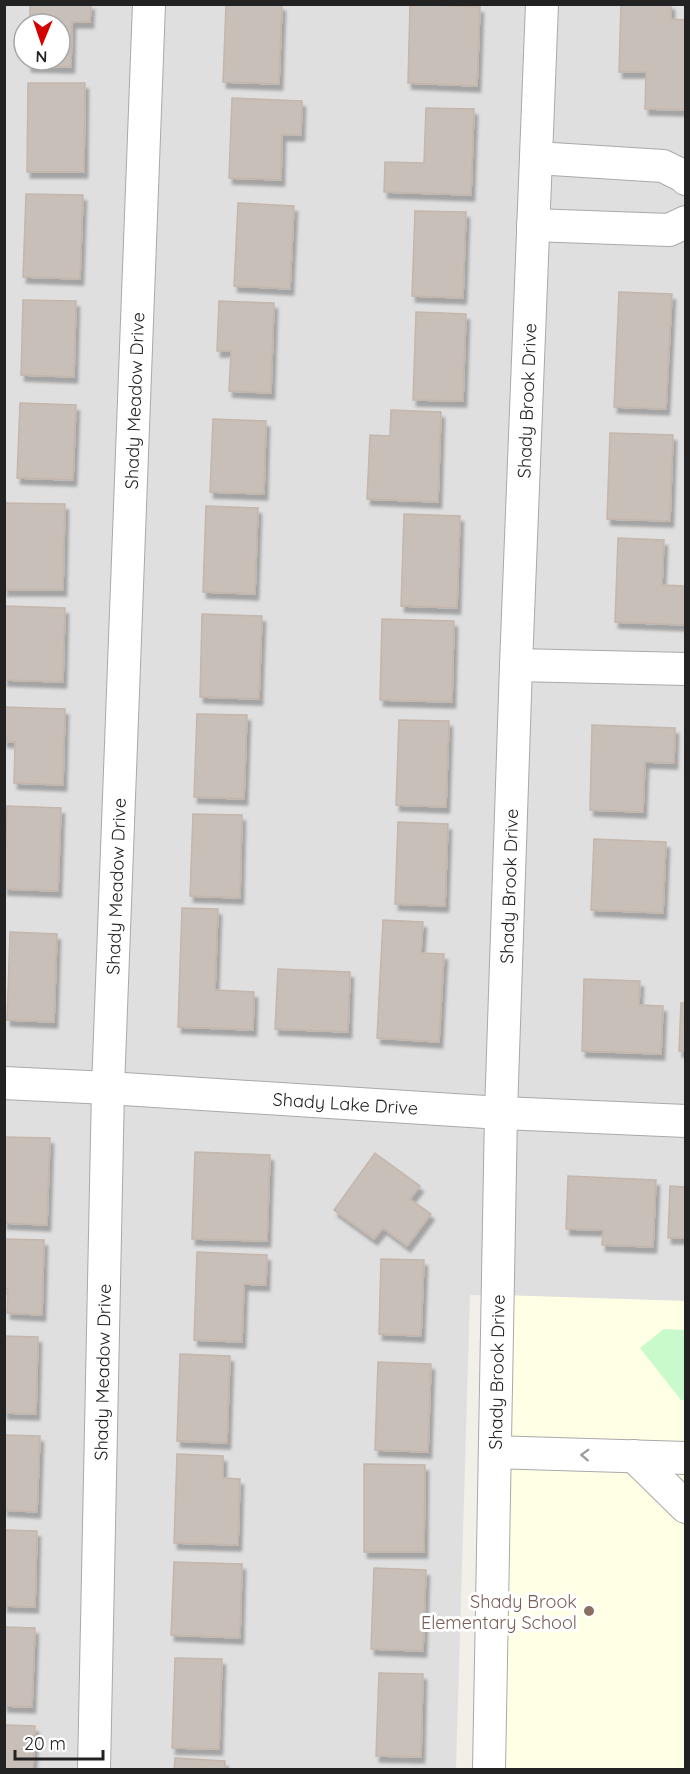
<svg xmlns="http://www.w3.org/2000/svg" width="690" height="1774" font-family="Quicksand,sans-serif">
<style>
.residential{fill:#e0dfdf;fill-rule:evenodd}
.education{fill:#ffffe5}
.park{fill:#c8facc}
.building{fill:#c7bfb8;stroke:#c4b6ab;stroke-width:1.5;filter:url(#shadow)}
.lines{fill:none;stroke-linecap:round;stroke-linejoin:round}
.minor-casing{stroke:#a9a9a9;stroke-width:34}
.minor{stroke:#fff;stroke-width:32}
.oneway{stroke:#9c9c9c}
.education-dot{fill:#8d6e63;stroke:#fff;stroke-width:2}
.labels{text-anchor:middle;dominant-baseline:central;stroke-width:6;stroke-linejoin:round;paint-order:stroke}
.street-label{font-size:18px;fill:#222;stroke:#fff}
.education-label{font-size:18px;fill:#785e54;stroke:#fff;text-anchor:end}
</style>
<defs>
<filter id="shadow"><feDropShadow dx="3.5" dy="6" stdDeviation="1.5" flood-color="#0004"/></filter>
</defs>
<rect width="100%" height="100%" fill="#f2efe9"/>
<path class="residential" d="M5,5h680v1296l-215,-6 -14,474 -451,1zM24,24h36v36h-36z"/>
<path class="education" d="M497,1295l188,6v468l-196,1z"/>
<path class="park" d="M664,1329l21,1v70h-4l-41,-52z"/>
<path class="building" d="M30,4h61l-1,18h-18l-1,45 -43,-1v-6h32v-36h-30z
M226,4l56,1 -3,79 -56,-2z
M410,4l70,3 -3,79 -69,-3z
M621,4h50v15l15,1v90l-41,-1 1,-37h-27z
M28,83h57l-1,89h-57z
M232,98l70,3 -1,34h-19l-1,45 -52,-2z
M426,108l48,1 -3,86 -87,-3 1,-30 39,1z
M26,194l57,1 -3,84 -57,-2z
M238,203l56,3 -4,83 -56,-3z
M415,211l51,1 -3,86 -51,-2z
M619,292l53,2 -6,115 -52,-2z
M23,300l53,1 -2,76 -53,-2z
M219,301l55,2 -3,90 -42,-2 2,-40h-14z
M416,312l50,2 -3,87 -50,-1z
M20,403l56,2 -3,75 -56,-2z
M391,410l50,2 -3,90 -71,-3 3,-64 20,1z
M213,419l53,2 -2,73 -54,-2z
M610,433l63,2 -3,86 -63,-2z
M4,503l61,1 -2,86h-59z
M206,506l52,2 -3,86 -52,-2z
M404,514l56,2 -3,92 -56,-2z
M618,538l46,2 -2,45 24,1v39l-71,-3z
M4,606l61,2 -2,74 -59,-2z
M202,614l60,2 -3,83 -59,-2z
M382,619l72,2 -2,81 -72,-2z
M4,707l61,2 -2,76 -49,-2 1,-41 -11,-1z
M197,714l50,1 -3,84 -50,-2z
M399,720l50,1 -3,86 -50,-2z
M592,725l83,3 -1,35 -29,-1 -2,50 -53,-2z
M7,806l54,2 -3,83 -54,-2z
M193,814l49,1 -2,83 -50,-2z
M398,822l50,2 -3,82 -50,-2z
M594,839l72,3 -3,71 -72,-3z
M182,908l36,1 -3,81 39,2 -1,38 -75,-3z
M383,920l40,2 -2,31 23,1 -5,88 -62,-4z
M10,932l47,2 -3,88 -47,-2z
M278,969l72,3 -2,60 -73,-3z
M584,979l56,2 -1,24 24,1 -2,48 -79,-3z
M681,1003h5v48h-7z
M4,1137l46,1 -3,87 -43,-2z
M195,1152l75,3 -3,86 -75,-2z
M375,1153l45,33 -10,13 21,15 -24,32 -24,-18 -9,11 -40,-29z
M568,1176l88,4 -3,67 -51,-2 1,-15 -37,-1z
M670,1186l16,1v51h-18z
M4,1239l40,1 -2,75 -35,-2 1,-24h-4z
M197,1252l70,3 -1,30 -22,-1 -2,58 -48,-2z
M381,1259l43,1 -3,76 -42,-2z
M4,1336l34,1 -2,77 -32,-1z
M180,1354l50,2 -3,87 -50,-2z
M378,1362l53,2 -3,88 -53,-2z
M4,1435l36,1 -3,76 -33,-2z
M177,1454l46,2v22l17,1 -2,66 -64,-2z
M364,1464l61,1 -1,87h-60z
M4,1530l33,1 -2,76 -31,-1z
M174,1562l68,2 -2,74 -69,-3z
M374,1568l52,2 -3,81 -52,-2z
M4,1627l31,1 -3,79 -28,-1z
M175,1658l47,1 -3,90 -47,-1z
M379,1673l44,1 -2,83 -45,-1z
M4,1725l31,1 -2,44h-29z
M175,1758l50,3v9h-51z"/>
<g class="lines">
<g class="minor-casing">
<g id="minor">
<path d="M536,158l127,8 22,11 1,2"/>
<path d="M533,225l136,5 17,-8"/>
<path d="M516,665l170,4"/>
<path id="s1" d="M4,1083l104,5 393,25 185,8"/>
<path d="M495,1452l191,6"/>
<path d="M634,1456l52,51"/>
<path id="s2" d="M94,1770l14,-682 41,-1084"/>
<path id="s3" d="M489,1770l12,-657 15,-448 26,-661"/>
</g>
</g>
<use href="#minor" class="minor"/>
</g>
<defs><path id="oneway-chevron" d="M-2-3.5L2.5 0L-2 3.5" fill="none" stroke-width="1.6" stroke-linecap="round" stroke-linejoin="round" transform="scale(1.5)"/></defs>
<use class="oneway" href="#oneway-chevron" transform="translate(585 1455) rotate(-178)"/>
<circle class="education-dot" cx="589" cy="1611" r="6"/>
<g class="labels">
<g class="street-label">
<text stroke="none"><textPath href="#s2" startOffset="1370">Shady Meadow Drive</textPath></text>
<text stroke="none"><textPath href="#s3" startOffset="1370">Shady Brook Drive</textPath></text>
<text stroke="none"><textPath href="#s2" startOffset="884">Shady Meadow Drive</textPath></text>
<text stroke="none"><textPath href="#s3" startOffset="884">Shady Brook Drive</textPath></text>
<text stroke="none"><textPath href="#s1" startOffset="342">Shady Lake Drive</textPath></text>
<text stroke="none"><textPath href="#s2" startOffset="398">Shady Meadow Drive</textPath></text>
<text stroke="none"><textPath href="#s3" startOffset="398">Shady Brook Drive</textPath></text>
</g>
<g class="education-label">
<text x="577" y="1601">Shady Brook<tspan x="577" dy="21">Elementary School</tspan></text>
</g>
</g>
<rect width="690" height="1774" fill="none" stroke="#222222" stroke-width="12"/>
<g transform="translate(42 42) rotate(182)"><circle r="28" fill="#ffffff" stroke="#a7a7a7" stroke-width="1.5"/>
<path d="M0-4.5L10 22L0 15L-10 22Z" fill="#d40000"/>
<text y="-9" font-size="16" font-weight="bold" text-anchor="middle" fill="#222222">N</text>
</g>
<path d="M15 1750v9h88v-9" fill="none" stroke="#222222" stroke-width="3"/>
<text x="24" y="1750" font-size="18" fill="#222222" stroke="#ffffff" stroke-width="4.5" paint-order="stroke">20 m</text>
</svg>
